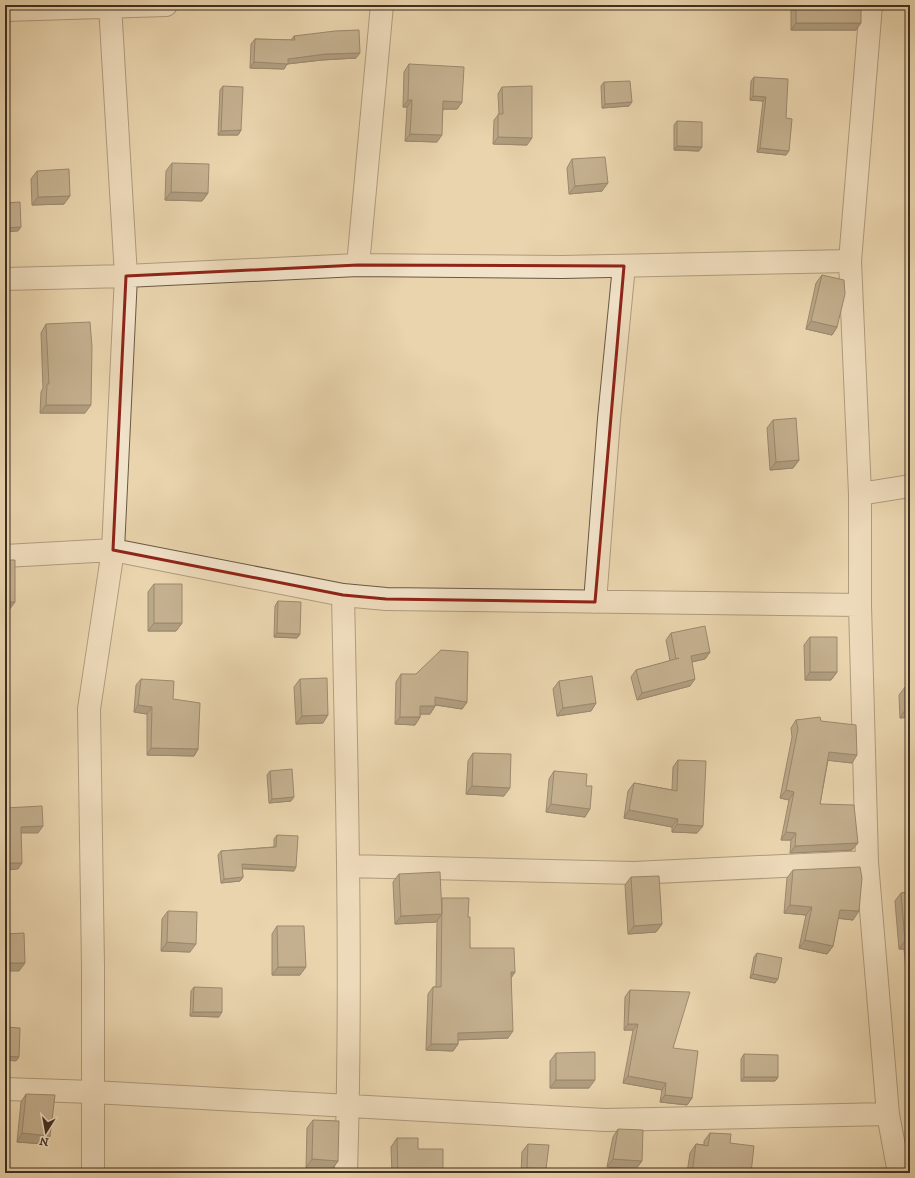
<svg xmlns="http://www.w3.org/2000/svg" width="915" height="1178" font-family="'IM FELL DW Pica',serif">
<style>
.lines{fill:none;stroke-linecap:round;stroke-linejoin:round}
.street-casing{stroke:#6a5844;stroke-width:24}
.street{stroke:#f1e3ca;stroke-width:22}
.wall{fill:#82725b;stroke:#3f2f21}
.shaded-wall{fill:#6a5d4a;stroke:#3f2f21}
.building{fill:#97856a;stroke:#3f2f21}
.marked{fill:none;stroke:#8f2418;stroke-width:3;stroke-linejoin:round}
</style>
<rect width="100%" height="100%" fill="#e9d4ad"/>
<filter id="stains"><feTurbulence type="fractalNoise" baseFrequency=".005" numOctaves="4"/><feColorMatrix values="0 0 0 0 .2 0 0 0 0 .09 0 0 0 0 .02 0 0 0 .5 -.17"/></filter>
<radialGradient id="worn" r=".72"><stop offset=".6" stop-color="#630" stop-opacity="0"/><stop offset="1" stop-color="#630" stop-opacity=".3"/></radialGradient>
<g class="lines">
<g class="street-casing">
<path id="street" d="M871,5l-21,256 10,233v111l7,257 21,252 11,59
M5,10l161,-5
M358,265l24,-260
M5,279l121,-3 232,-11 204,2 288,-6
M860,494l50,-8
M5,556l108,-6 230,45 43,4 474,6
M343,595c4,192 9,385 3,578
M595,602l14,-183 15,-153
M348,866l286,7 233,-11
M5,1089l88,3 512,28 283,-6
M93,1173v-207l-4,-257 24,-159 13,-274 -16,-271"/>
</g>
<use href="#street" class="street"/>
</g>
<path class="wall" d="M794,5h67l-5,25h-65v-21z
M294,36l62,22 -34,2 -35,4 -3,5 -34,-1 1,-24 4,-5 36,1z
M409,64l53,38 -5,7h-14l-6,33 -32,-1 2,-34h-4l1,-35z
M754,77l32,41v37l-29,-3 6,-51 -13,-1 1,-19z
M604,82l25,24 -27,2 -1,-22z
M223,86l18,44 -3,5h-20l2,-45z
M502,87l25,58 -34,-1 1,-24 5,-6 -1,-20z
M677,121l22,30 -25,-1v-25z
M572,159l30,32 -33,3 -2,-26z
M172,163l36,30 -6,8 -37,-1 1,-29z
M37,171l27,33 -32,1 -1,-26z
M822,275l15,52 -5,8 -26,-6 10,-46z
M46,324l39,89h-45l1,-21 2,-4 -2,-55z
M773,420l26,40 -6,8 -23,2 -3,-42z
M154,584l28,39 -6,8h-28v-39z
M278,601l22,33 -3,4 -23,-1 1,-31z
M671,633l39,19 -5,7 -13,3 -2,24 -53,14 -6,-23 5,-7 34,-9 -4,-21z
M810,637l27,35 -6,8h-26l-1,-35z
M401,674l66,28 -5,7 -27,-4v1l-5,8h-10v3l-5,8 -20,-1 1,-42z
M141,679l32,20 25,50 -4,7 -47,-1v-41l-13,-2 2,-27z
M300,679l23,44 -27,1 -2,-37z
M559,681l37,22 -5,8 -34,5 -4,-27z
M910,686v31l-10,1 -1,-23 6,-8z
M796,720l25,1 31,42 -24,-3 -8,44 32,46 -62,3 1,-13h-10l8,-40 -9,-2 12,-61 -1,-9z
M473,753l31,43 -38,-2 2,-33z
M678,760l19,73 -25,-1v-5l-48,-9 4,-27 6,-8 38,7 1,-23z
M270,771l21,30 -22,2 -2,-28z
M554,771l32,15 -1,31 -39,-5 3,-33z
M277,835l17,36 -52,-2 1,8 -3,4 -19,2 -3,-28 3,-4 53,-4v-8z
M793,870l60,50 -15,-2 -5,28 -6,8 -28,-6 7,-33 -22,-2 3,-35z
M399,874l42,25 27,18 2,31 45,24 -4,6 -3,60 -50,2v4l-5,7 -27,-1 2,-56 5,-7h3l1,-66 -1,1 -41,2 -2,-42z
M631,877l31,47 -6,8 -28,2 -3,-49z
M910,892v121l-6,-64h-5l-4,-48 6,-8z
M168,911l22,41 -29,-1 1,-32z
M277,926l23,49h-28v-41z
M757,953l18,30 -25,-5 4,-21z
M194,987l25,30 -29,-1 1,-25z
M630,990l43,58 19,50 -5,7 -27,-3 2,-12 -39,-7 10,-53h-9l1,-33z
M556,1053l33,35h-39v-27z
M744,1054l34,23 -3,4h-34v-22z
M26,1094l24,42 -5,8 -28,-2 4,-40z
M313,1120l25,41 -6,8 -26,-1 1,-40z
M618,1129l18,40 -29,-2 6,-30z
M710,1133l20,10 21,30h-64l3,-20 6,-9 8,1v-4z
M397,1138l21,11 25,24h-51l-1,-26z
M528,1144l18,25 -3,4h-22l1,-21z"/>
<path class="shaded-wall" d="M796,23h65l-5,7h-65z
M360,53l-4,5 -34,2 -35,4 -3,5 -34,-1 4,-6 34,-3 38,-5z
M753,96l13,1 -3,4 -13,-1z
M408,100h4l-5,7h-4z
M443,101l19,1 -5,7h-19z
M632,102l-3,4 -27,2 3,-4z
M241,130l-3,5h-20l3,-4z
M410,134l32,1 -5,7 -32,-1z
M498,137l34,1 -5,7 -34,-1z
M677,146l25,1 -3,4 -25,-1z
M760,148l29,3 -3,4 -29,-3z
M608,183l-6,8 -33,3 6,-8z
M171,192l37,1 -6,8 -37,-1z
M70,196l-6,8 -32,1 6,-8z
M21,227l-3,4 -13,1v-4z
M811,321l26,6 -5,8 -26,-6z
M46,405h45l-6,8h-45z
M799,460l-6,8 -23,2 6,-8z
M5,602h10l-6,8h-4z
M154,623h28l-6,8h-28z
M277,633l23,1 -3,4 -23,-1z
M710,652l-5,7 -19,4 5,-7z
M810,672h27l-6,8h-26z
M695,679l-5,7 -53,14 5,-7z
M435,697l32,5 -5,7 -32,-5z
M596,703l-5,8 -34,5 6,-8z
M138,705l14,2 -5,7 -13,-2z
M420,706h15l-5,8h-15z
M910,709v8l-10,1 5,-8z
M328,715l-5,8 -27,1 6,-8z
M400,717h20l-5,8 -20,-1z
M5,748h4l-4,5z
M151,748l47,1 -4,7 -47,-1z
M829,752l28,3 -5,8 -28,-3z
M472,786l38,2 -6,8 -38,-2z
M786,790l8,2 -5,8 -9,-2z
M294,797l-3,4 -22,2 3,-4z
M551,804l39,5 -5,8 -39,-5z
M629,810l49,9 -6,8 -48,-9z
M677,824l26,2 -6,7 -25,-1z
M43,826l-5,7h-21l4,-6z
M786,832l10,1 -5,7h-10z
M858,843l-6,7 -62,3 5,-7z
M5,863h17l-4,6 -13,1z
M242,864l54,3 -2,4 -55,-3z
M243,877l-3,4 -19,2 3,-4z
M790,905l22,2 -6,8 -22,-2z
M840,910l19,1 -6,9 -19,-2z
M442,914l-6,8 -41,2 6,-8z
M662,924l-6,8 -28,2 6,-8z
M805,940l28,6 -6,8 -28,-6z
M905,941h5l-6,8h-5z
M167,942l29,2 -6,8 -29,-1z
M5,963h20l-6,8h-14z
M278,967h28l-6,8h-28z
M511,972h4l-5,7z
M753,974l25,5 -3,4 -25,-5z
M193,1012h29l-3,5 -29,-1z
M628,1024h10l-5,6h-9z
M513,1031l-5,7 -55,2 5,-7z
M431,1044h27l-5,7 -27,-1z
M5,1056l14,1 -3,4 -11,-1z
M628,1076l38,7 -4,7 -39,-7z
M744,1077h34l-3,4h-34z
M556,1080h39l-6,8h-39z
M665,1095l27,3 -5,7 -27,-3z
M22,1133l28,3 -5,8 -28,-2z
M312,1159l26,2 -6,8 -26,-1z
M613,1159l29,2 -6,8 -29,-2z
M527,1168l19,1 -3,4h-19z"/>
<path class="building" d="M796,5h65v18h-65z
M359,30l1,23 -34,1 -38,5v5l-34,-2 1,-23 40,1 -1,-4 41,-5z
M409,64l55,3 -2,35 -19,-1 -1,34 -32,-1 2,-34h-4z
M754,77l34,2 -2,39 6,1 -3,32 -29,-3 6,-51 -13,-1z
M630,81l2,21 -27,2 -1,-22z
M223,86l20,1 -2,43 -20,1z
M532,86v52l-34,-1v-23h5l-1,-27z
M677,121l25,1v25l-25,-1z
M605,157l3,26 -33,3 -3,-27z
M172,163l37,1 -1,29 -37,-1z
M69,169l1,27 -32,1 -1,-26z
M20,202l1,25 -16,1v-25z
M822,275l22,5 1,14 -8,33 -26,-6z
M90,322l2,25 -1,58h-45l1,-21h2l-3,-60z
M796,418l3,42 -23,2 -3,-42z
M5,560h10v42h-10z
M154,584h28v39h-28z
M278,601l23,1 -1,32 -23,-1z
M705,626l5,26 -19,4 4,23 -53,14 -6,-23 43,-12 -3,1 -5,-26z
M810,637h27v35h-27z
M5,647h1l2,25h-3z
M441,650l27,2 -1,50 -32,-5v9h-15v11h-20l1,-43h15z
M592,676l4,27 -33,5 -4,-27z
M327,678l1,37 -26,1 -2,-37z
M141,679l33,2 -1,18 27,4 -2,46 -47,-1 1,-41 -14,-2z
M910,686v23l-5,1v-23z
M820,717l1,4 35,4 1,30 -28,-3 -9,52 34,1 4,38 -63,3 1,-13 -10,-1 8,-40 -8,-2 12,-61 -2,-9z
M5,723h3l1,25h-4z
M473,753l38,1 -1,34 -38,-2z
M678,760l28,1 -3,65 -26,-2 1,-5 -49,-9 5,-27 43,8z
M292,769l2,28 -22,2 -2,-28z
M554,771l33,3 -1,12h6l-2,23 -39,-5z
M42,806l1,20 -22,1 1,36h-17v-55z
M277,835l21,1 -2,31 -54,-3 1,13 -19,2 -3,-28 55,-4z
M860,867l2,11 -3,33 -19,-1 -7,36 -28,-6 7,-33 -22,-2 3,-35z
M440,872l2,42 -41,2 -2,-42z
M659,876l3,48 -28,2 -3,-49z
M910,892v49h-5l-4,-48z
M442,898h27l-1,19h2v31h44l1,24h-4l2,59 -55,2v11h-27l2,-57h8z
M168,911l29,1 -1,32 -29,-2z
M277,926h27l2,41h-28z
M24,933l1,30h-20v-29z
M757,953l25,5 -4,21 -25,-5z
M194,987l28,1v24h-29z
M630,990l60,2 -17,56 25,3 -6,47 -27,-3 1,-12 -38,-7 10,-52h-10z
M5,1027l15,1 -1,29 -14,-1z
M595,1052v28h-39v-27z
M744,1054l34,1v22h-34z
M26,1094l29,1 -5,41 -28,-3z
M313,1120l26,1 -1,40 -26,-2z
M618,1129l25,1 -1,31 -29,-2z
M710,1133l21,1 -1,9 24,3 -3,27h-59l4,-29 12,2z
M397,1138h21v11h25v24h-45z
M528,1144l21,1 -3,24 -19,-1z"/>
<path d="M0 0H915V1178H0ZM358,265l266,1 -29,336 -209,-3 -43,-4 -230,-45 13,-274z" fill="#e9d4ad" fill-opacity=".55" fill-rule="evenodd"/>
<path class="marked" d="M358,265l266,1 -29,336 -209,-3 -43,-4 -230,-45 13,-274z"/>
<rect width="915" height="1178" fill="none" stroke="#e9d4ad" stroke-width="20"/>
<rect x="6" y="6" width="903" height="1166" fill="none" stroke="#3f2f21" stroke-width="2"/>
<rect x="10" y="10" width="895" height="1158" fill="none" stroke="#3f2f21"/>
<g transform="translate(46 1132) rotate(191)" stroke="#f1e3ca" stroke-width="3" paint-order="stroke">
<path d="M0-3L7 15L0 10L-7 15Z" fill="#3f2f21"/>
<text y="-6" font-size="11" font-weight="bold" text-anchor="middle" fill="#3f2f21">N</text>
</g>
<rect width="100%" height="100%" filter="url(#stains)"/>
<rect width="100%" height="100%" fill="url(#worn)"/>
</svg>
